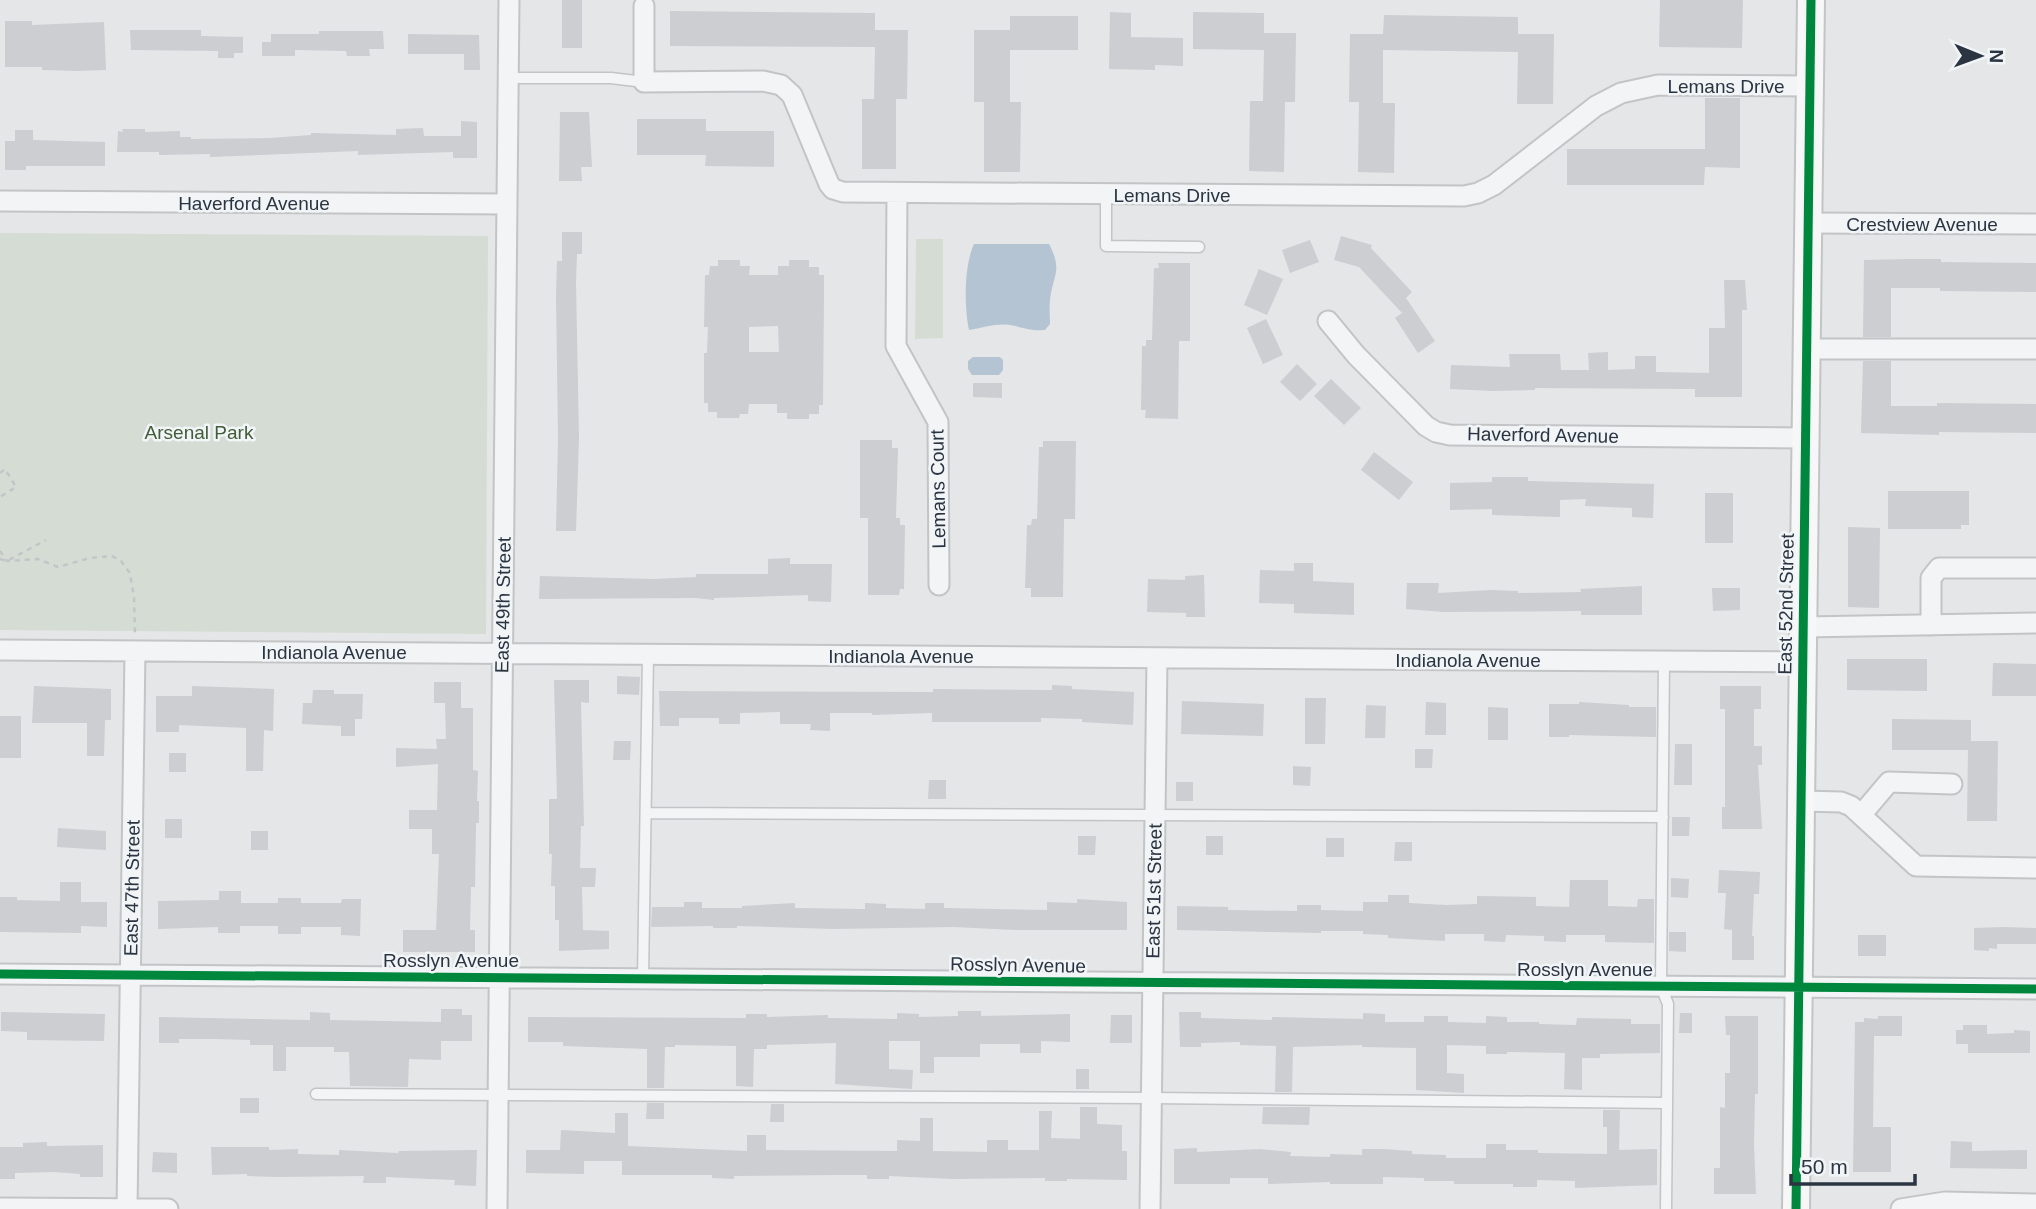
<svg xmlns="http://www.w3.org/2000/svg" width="2036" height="1209" font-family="Helvetica,sans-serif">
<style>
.green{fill:#d5dcd4}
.water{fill:#b4c4d2}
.building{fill:#ccced1;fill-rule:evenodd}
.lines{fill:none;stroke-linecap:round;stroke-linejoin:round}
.lane-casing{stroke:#c2c4c6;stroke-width:13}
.street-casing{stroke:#c2c4c6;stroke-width:23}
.secondary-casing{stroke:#c2c4c6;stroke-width:30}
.path{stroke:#c3c5c8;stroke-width:2.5;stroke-dasharray:5 5;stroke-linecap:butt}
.lane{stroke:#f3f4f5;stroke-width:10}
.street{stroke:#f3f4f5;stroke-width:19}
.secondary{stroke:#f7f7f7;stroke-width:26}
.cycleway-casing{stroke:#f2f5f7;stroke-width:13}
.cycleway{stroke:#00873e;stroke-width:9}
.labels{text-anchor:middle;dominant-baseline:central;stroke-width:5;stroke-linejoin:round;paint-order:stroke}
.street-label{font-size:19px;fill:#2b3542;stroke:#f2f5f7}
.park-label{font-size:19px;fill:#425d38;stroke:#f2f5f7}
</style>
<rect width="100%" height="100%" fill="#e4e6e8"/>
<path class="green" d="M0,233l488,3 -2,398 -486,-4z
M916,239h27v99l-28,1z"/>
<path class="water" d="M974,244h75c14,27 4,30 1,56 -1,8 0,16 0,24l-5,6c-16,1 -22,-3 -35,-5 -13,-2 -28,3 -41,5 -5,-24 -5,-64 5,-86z
M973,357h27l3,3v10l-4,5h-27l-4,-6v-8z"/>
<path class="building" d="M562,0h20v48h-20z
M1660,0h83l-1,48 -83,-1z
M670,11l205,2v17h33l-1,69h-11v70h-34v-70h12l1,-52 -205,-1z
M1110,12l21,1v24l52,1v28l-28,-1v5l-46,-1z
M1193,12l71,1v20h32l-1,69h-10l-1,70 -35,-1 1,-70h13l1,-51 -71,-1z
M1384,15l134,2v17h36l-1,70h-36l1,-52 -135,-2v53h12l-1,70 -36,-1 1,-70h-10l1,-68h33z
M1010,16h68v34h-68v52h11l-1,70h-36v-70h-10v-72h36z
M5,21h27v4l72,-3 2,48 -28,1 -36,-1v-3h-37z
M130,30h71v6l42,1v16h-9v5h-16v-7l-87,-1z
M319,31h64l1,18h-15l1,7h-23l-1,-5 -51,-1v6h-33v-14h9v-8h48z
M408,34l71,1 1,35h-16v-16h-56z
M1705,98h35v70l-35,-1 -1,18h-137v-36h138z
M560,112h29l3,55h-11l1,14h-23z
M637,119h69v12h68v36l-69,-1 1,-11h-69z
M461,121l16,1v36h-24v-6l-95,3v-4l-148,6v-3l-51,1v-3h-42l1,-21 5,1 -1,-3h23v3l35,-1v6h11v2l78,-1 42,-3v-2l85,2v-6l27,-1 1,8h37z
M15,130h18v10l72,2v24h-79v4h-21v-29h10z
M562,232h20v22h-5l-1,29 3,155 -3,93h-20l2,-93 -2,-143 1,-34h5z
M1341,236l31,9 -1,3 41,44 -6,6 29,43 -17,12 -23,-35 7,-5 -43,-46 -25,-7z
M1310,240l9,22 -29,11 -8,-23z
M1910,259h31v3l95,1v29l-96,-1v-3h-49v49h-28l1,-77z
M718,260h22v6h10l-1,9h29v-9h11v-6h20v7h10v8h5v20l-1,110h-4v9h-10v5h-22v-6h-10v-9h-28l-1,10h-8l-1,4h-22v-6h-9v-9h-4v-50h3l1,-26h-4l1,-52h4l1,-9h8zM778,326l1,26h-30v-25z
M1158,263h32v78h-11l-1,78 -33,-1 1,-8h-5l1,-64h4v-6h6l2,-72h5z
M1259,269l24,10 -16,36 -23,-10z
M1724,280h21l2,30h-5v87h-47v-8l-160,-1v2l-42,1 -43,-2 1,-24 59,2 -1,-13h51l1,16h28l-1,-17 20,-1v18l27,-1v-13h21v16l53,1v-45h16z
M1266,319l17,36 -20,9 -16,-36z
M1863,361h28v45h46v-3l99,1v29l-97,-1v3l-78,-2z
M1297,364l20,20 -17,17 -20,-19z
M1331,379l30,29 -17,17 -30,-29z
M973,383h29v15l-29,-1z
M860,440h32v8h6l-2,70h4v7h5l-1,64h-4l-1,6h-31v-77h-8z
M1043,441h33l-1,78h-11l-1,78h-32v-9h-6l2,-63h4l1,-6h5l2,-72h4z
M1374,452l39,30 -14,18 -38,-30z
M1492,477h36v4l126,3 -1,34 -21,-1v-9l-47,-2 1,-7 -26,1v17l-68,-2v-6l-42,1v-27l42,-1z
M1888,491h81v34h-8v4h-73z
M1705,493h28v50h-28z
M1848,527l32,1 -1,80 -31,-1z
M790,558v6h42l-1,38 -23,-1v-6l-94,3v2l-19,-2 -156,1 1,-23 113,3 43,-2v-3h72v-15z
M1294,563h19v18l41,2v32l-60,-2v-9l-35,-1 1,-33 34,1z
M1204,575l1,42h-19v-4l-39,-1 1,-33 37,1v-4z
M1407,583h32l-1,10 53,-3 27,1v2l63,-1 -1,-3 62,-3v29h-61v-4l-137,1 -38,-3z
M1712,588h28v22l-27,1z
M1847,659h80v32l-80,-1z
M1993,663l43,1v32h-44z
M617,676l23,1 -1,18 -22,-1z
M554,680h35v23l-8,-1 3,124h-3l-1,42h16l-1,19h-13l1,43 26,1v18l-50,2v-31h-4v-34h-4l1,-32h-3v-55h8z
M434,682h27v26h12v62l5,1 -1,30h2v22h-3l-1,64h-4l-1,43h5v22h-72v-22h33l3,-76h-7v-25h-23v-19h28l1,-46 -42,3v-19l41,1 -1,-10h10l-1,-36h-11z
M1052,685l20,1v3l62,3 -1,33 -51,-3v-3l-41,-1v4h-109v-9l-60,2v-2h-42v18l-20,-1 1,-6h-31v-12l-40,1v11h-21v-6h-40v8h-19l-1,-35 274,1v-3l119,1z
M34,686l77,3v31h-6l-1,36h-17v-33h-55z
M192,686l82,3 -1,42 -9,-1 -1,41h-17v-43l-67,-3v7h-23v-36h36z
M1720,686h41v23h-7v37h8v19h-4l4,64h-40v-22h3v-98h-5z
M313,690h21v4h29l-1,25h-7v17h-14v-10l-39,-2 1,-21h9z
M1305,698h21l-1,46h-20z
M1182,701l82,3 -1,32 -82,-2z
M1426,702l20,1v32h-21z
M1579,702l50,3v2h27v30l-87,-2v2h-20v-33h30z
M1366,705l20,1 -1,32h-20z
M1488,707l20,1v32h-20z
M0,716h21v42h-21z
M1892,719l79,1v21h27l-1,80h-30l1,-71h-76z
M614,741h17l-1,19h-17z
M1675,744h17v41h-18z
M1415,749h18l-1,19h-17z
M169,753h17v19h-17z
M1293,766l18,1 -1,19 -17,-1z
M929,780h17v19h-18z
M1176,782h17v19h-17z
M1672,817h18l-1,19h-17z
M165,819h17v19h-17z
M58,828l48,3v19l-49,-3z
M251,831h17v19h-17z
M1078,836h18l-1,19h-17z
M1206,836h17v19h-17z
M1326,838h18v19h-18z
M1395,842h17v19h-18z
M1719,870l41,2 -1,22h-5l-2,42h2v24h-22v-30l-8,-1 2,-36h-8z
M1671,878l18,1 -1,19 -17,-1z
M1570,880h38v26l29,1 1,-8h16v44l-49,-1v-7h-39v7l-22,-1v-5l-38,-1 -1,7 -21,-1v-7h-39v7l-57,-3v-3l-25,-1v-3h-42v2l-144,-3v-24l51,1v3l69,1v-6h24v5l42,1v-9h25v-7h21v8l37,2 31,-1v-8l59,1v9l33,1z
M60,882h21v20h26v25l-26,-1v7l-81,-1v-35h17v3l43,1z
M219,891h22v12h37v-5h23v5h40l1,-4h19l-1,37 -19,-1v-8h-40v7h-23v-8h-38v7h-22v-6l-60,2v-28l61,-1z
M1077,899l50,3v28h-112l-61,-3 -121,2 -96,-3v2h-24v-2l-62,1 1,-20h32v-5h18v6h40v-2l53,-3v5l70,1v-6l21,1v4l39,1v-6h19v5l103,2v-8l30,1z
M2004,927l32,1v16h-39v5l-8,-1v3l-15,-1v-22z
M1669,932h17v20l-17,-1z
M1858,935h28v21h-28z
M441,1009h21v6h10v26h-31v19l-32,-1 -1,28 -58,-1 -1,-34h-15v-5h-48v24h-13v-26h-23v-5l-35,-1h-36v4h-20v-26l151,3v-8l20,1v7l111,2z
M958,1011h23v5l89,-2v28l-29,-1v12h-21v-9h-40v13h-46v16h-14v-32h-31v28l24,1 -1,19 -77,-5 1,-41 -69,2v4h-13l-1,38 -17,-1v-40l-61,-1v2h-10l-1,41h-17v-39l-84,-3v-4h-35v-25l218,1v-4h21v3l61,-2v3l69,1v-6l22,1v3l39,-1z
M1,1012l104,2 -1,27 -77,-1v-8l-26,-1z
M1179,1012h22v6l71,2v-3l91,2v-6l22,1v8h39v-6h24v6l38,1v-7l21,1v5h32v2l37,1 1,-7 54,1v5h29v29l-60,1v4h-18v32l-18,-1 1,-36 -58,-1v2h-21v-8l-39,-1v28l17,1v19l-48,-3v-42l-54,-1v-2l-69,2 -1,45h-17l1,-46 -36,-1v-3l-39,1v4h-21z
M1680,1013h12v20h-13z
M1111,1015h21v28h-22z
M1725,1016h33v78h-3l-1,50 2,50h-42v-26h6v-61l5,1v-35h5v-38h-4z
M1878,1016h24v20h-28l-1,91h18v45h-38l2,-150h9v-4l14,1z
M1963,1025h24v9l27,-1v-3l16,1v22h-62v-9h-12v-14h7z
M1076,1069h13v20h-13z
M240,1098h19v15h-19z
M647,1103h17v16h-18z
M771,1104h13v18h-14z
M1080,1107h17v17l25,1v26h5v29l-60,-1v2h-22v-3l-92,1 -64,-3v3h-22v-4h-29l-104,1v3l-22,-1v-3h-90v-14h-38v13l-58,-1v-23h34l1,-20 54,3v-20h13v33l119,5v-16h19v15l131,1v-11l23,1v-23h13v33l54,1v-12h21v10h31v-39h13l-1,27 29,1z
M1263,1107h47l-1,18 -47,-1z
M1603,1110h17l-1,40 38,-1v36l-82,3v-7l-38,-1v7h-24v-3h-59v-3h-30v-3l-41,-1v7h-53v-2l-62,2v-6h-38v6h-56v-35l23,-1v4l63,-3 31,3 -1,4 40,1v-3l32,1v-6h21l29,2v3l34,1v3h40v-14h20v6h32v3l69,1v-27h-4z
M1951,1141l21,1v9l55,-1v19l-77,-1z
M47,1142v4l56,-1v32h-23v-3l-26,-2 -39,1v6h-15v-32h23v-4z
M211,1147h58v3l29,-1v5l41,1v-5l59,3 1,-2 78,-1 -1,36 -22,-1 1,-5 -25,-1 -44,-2v6h-23l1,-7 -87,1 -30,-1v-2l-35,1z
M153,1152l24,1v20l-25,-1z"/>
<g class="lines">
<g class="lane-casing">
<path id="lane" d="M508,78h103l33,4
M1106,194v52l93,1
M1664,661l-3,326 7,17 -2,205
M646,813l1017,4
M643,979l5,-324
M316,1094l836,4 515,5"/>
</g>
<g class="street-casing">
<path id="street" d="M644,6v76l119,-1 18,4 11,10 37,89 4,5 10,3 621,4 14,-3 16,-8 102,-79 25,-13 37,-8 152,1
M897,193l-1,153 42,76 1,163
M0,201l507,3
M1808,223l228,1
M1328,321l28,34 70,71 10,6 14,3 356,3
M1808,349h228
M1931,625v-47l8,-10h97
M1804,627l232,-4
M0,650l1803,12
M1802,801l39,1 10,4 65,60 120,2
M1861,815l28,-33 63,2
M0,974l2036,15
M0,1208l168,1
M127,1209l8,-558
M497,1209l12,-1209
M1150,1209l7,-551
M1901,1209l44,-7 91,2"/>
</g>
<g class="secondary-casing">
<path id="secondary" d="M1796,1209l15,-1209"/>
</g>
<path class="path" d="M0,473l5,-4 11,18 -16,10
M0,551l7,10 31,-2 20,8 32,-9 22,-2 9,5 9,12 4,24 1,37
M0,559l7,2 39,-21"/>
<use href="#lane" class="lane"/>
<use href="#street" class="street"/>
<use href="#secondary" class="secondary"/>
<g class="cycleway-casing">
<path id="cycleway" d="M0,974l2036,15
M1796,1209l15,-1209"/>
</g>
<use href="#cycleway" class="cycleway"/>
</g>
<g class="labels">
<g class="street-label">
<text x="1726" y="86">Lemans Drive</text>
<text x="1172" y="195">Lemans Drive</text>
<text x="254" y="203">Haverford Avenue</text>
<text x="1922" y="224">Crestview Avenue</text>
<text transform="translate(1543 435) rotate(1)">Haverford Avenue</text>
<text transform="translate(938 489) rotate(-91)">Lemans Court</text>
<text transform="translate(1786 604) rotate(-89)">East 52nd Street</text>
<text transform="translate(503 605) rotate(-89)">East 49th Street</text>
<text x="334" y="652">Indianola Avenue</text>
<text x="901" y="656">Indianola Avenue</text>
<text x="1468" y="660">Indianola Avenue</text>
<text transform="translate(132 888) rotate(-89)">East 47th Street</text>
<text transform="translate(1154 891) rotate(-89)">East 51st Street</text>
<text x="451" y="960">Rosslyn Avenue</text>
<text transform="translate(1018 965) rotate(1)">Rosslyn Avenue</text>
<text x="1585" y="969">Rosslyn Avenue</text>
</g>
<g class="park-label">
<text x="199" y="432">Arsenal Park</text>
</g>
</g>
<g transform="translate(1980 56) rotate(91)" stroke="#f2f5f7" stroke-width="5" paint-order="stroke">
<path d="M0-5L12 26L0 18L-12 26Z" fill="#2b3542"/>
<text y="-10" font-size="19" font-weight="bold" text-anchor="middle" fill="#2b3542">N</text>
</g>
<path d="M1791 1174v10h124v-10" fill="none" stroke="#2b3542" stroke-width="3.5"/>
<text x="1801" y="1174" font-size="21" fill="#2b3542" stroke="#f2f5f7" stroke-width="5" paint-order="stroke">50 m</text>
</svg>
